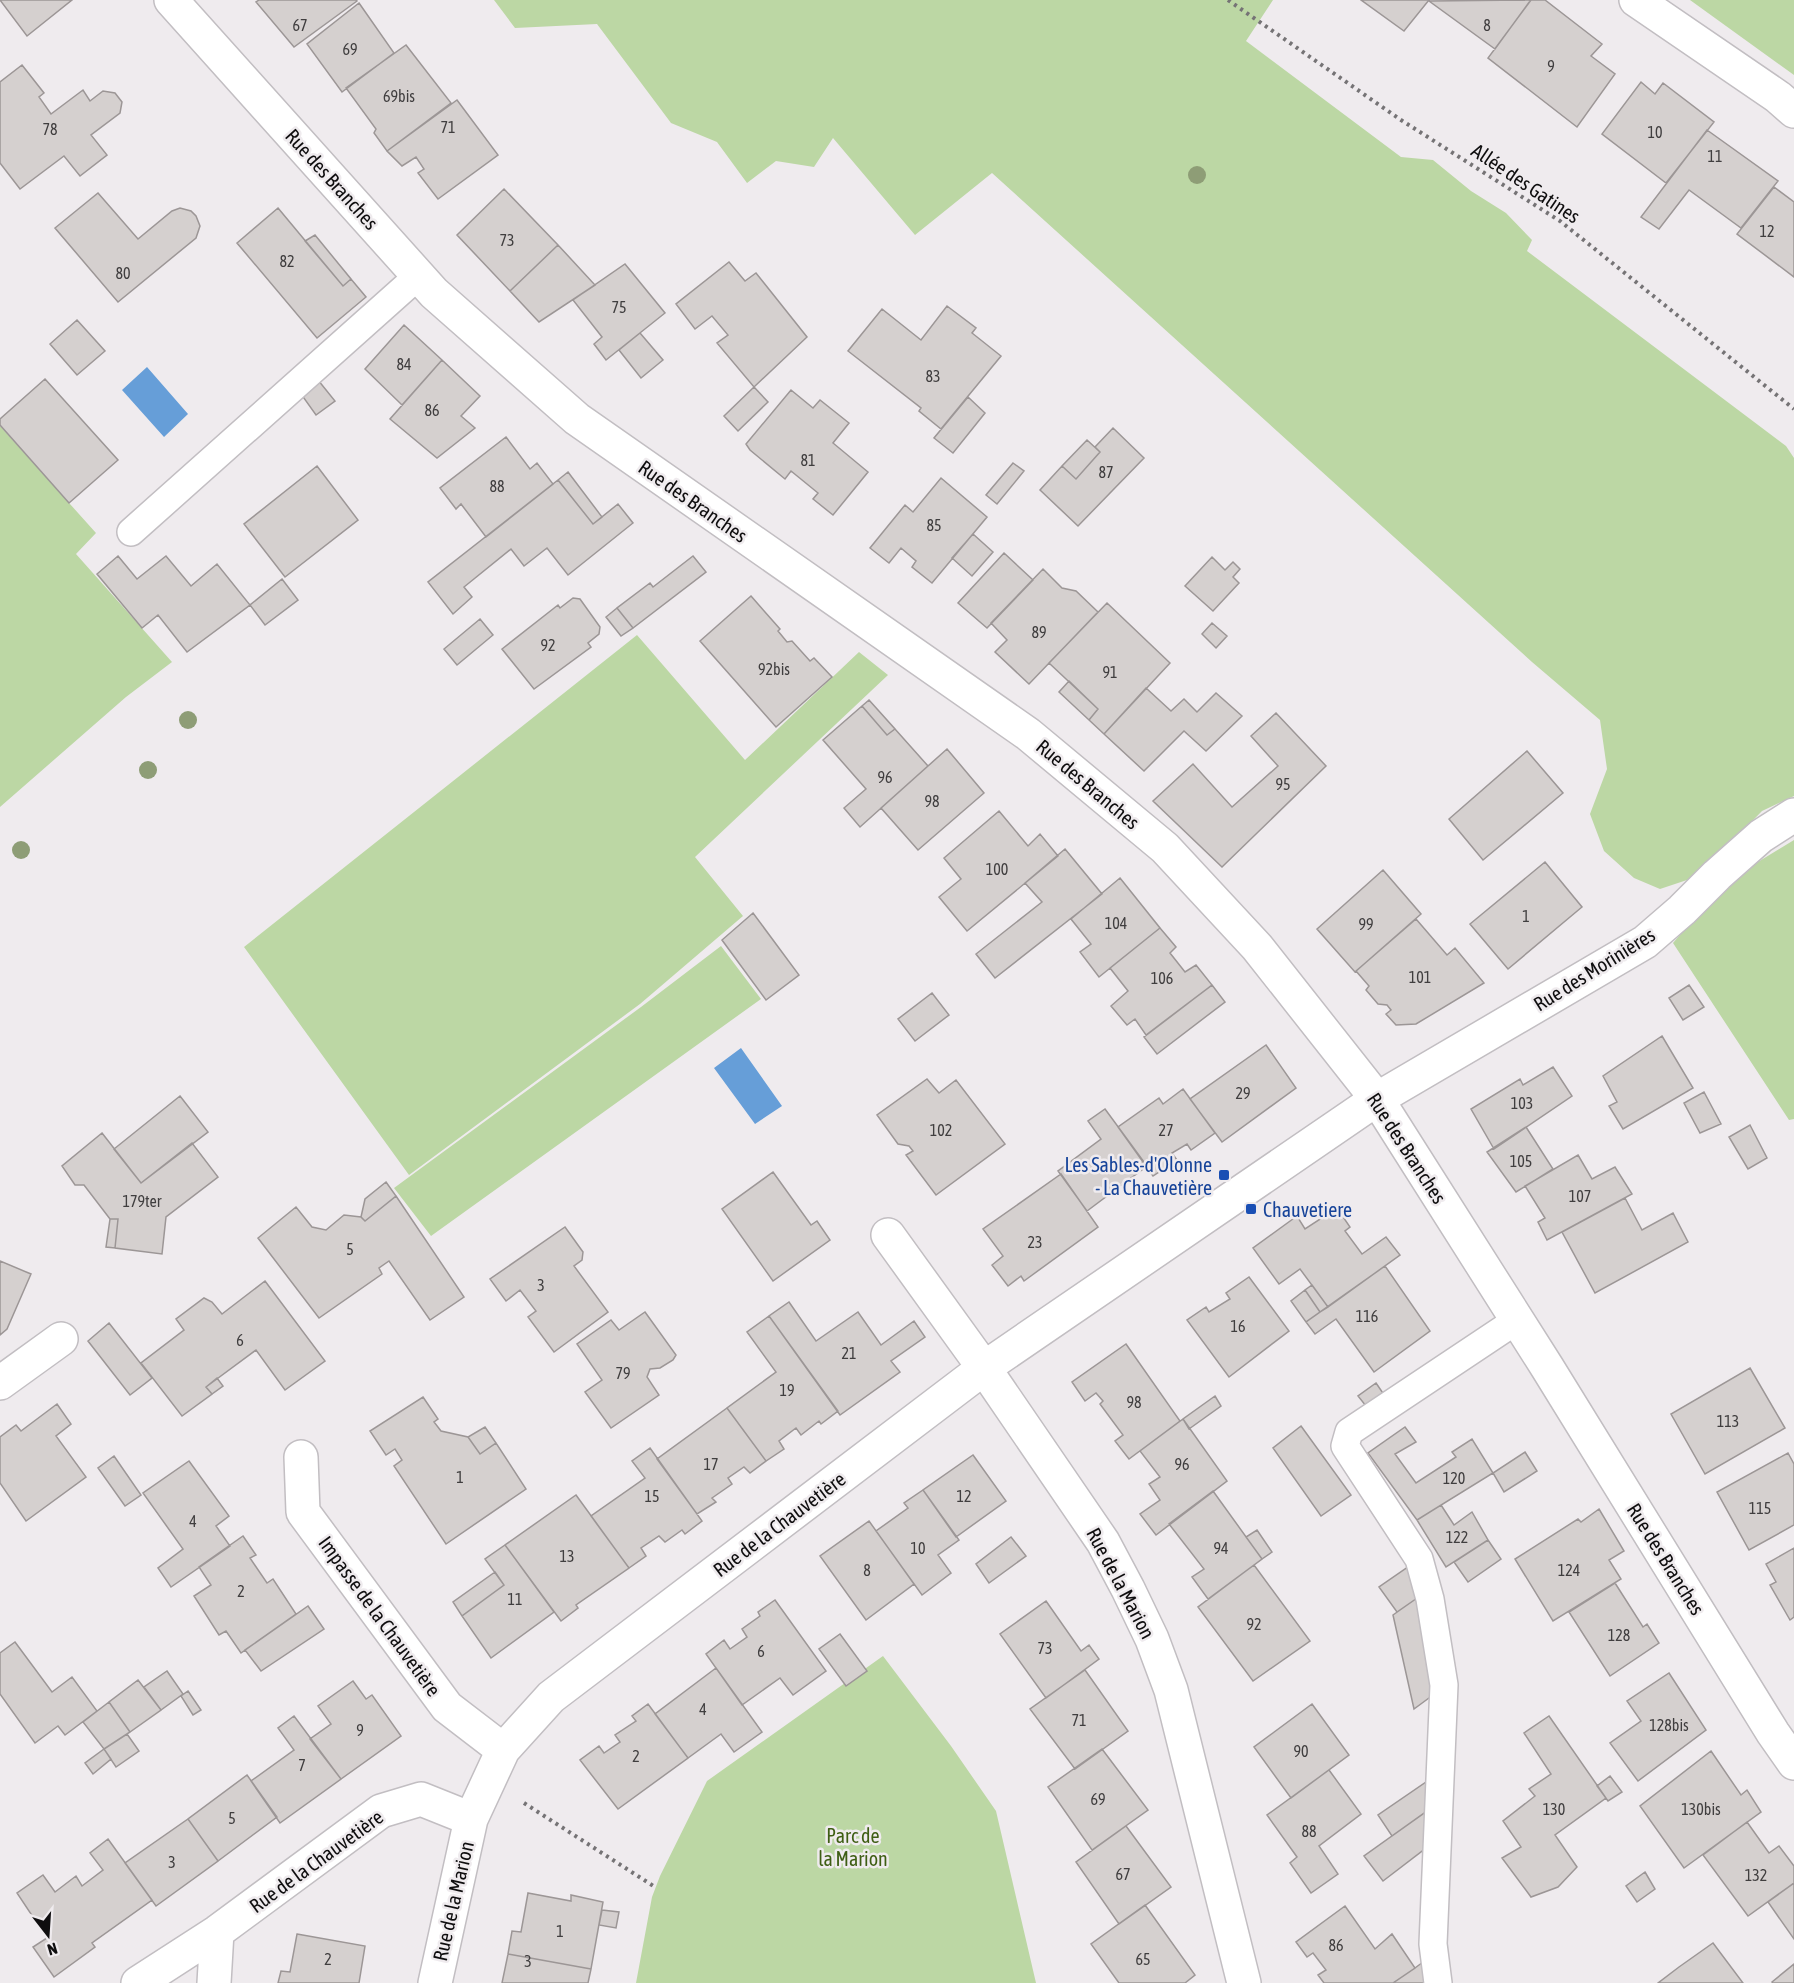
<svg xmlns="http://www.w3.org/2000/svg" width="1794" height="1983" font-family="'Asap Condensed',sans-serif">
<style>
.green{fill:#bcd7a4}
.water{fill:#669ed8}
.building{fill:#d5d0cf;stroke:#9c9696;stroke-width:1.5}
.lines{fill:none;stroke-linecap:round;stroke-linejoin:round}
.lane-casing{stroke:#c2bec2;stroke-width:30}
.street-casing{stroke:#c2bec2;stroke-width:36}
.path{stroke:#757375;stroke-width:4;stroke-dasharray:3 4.5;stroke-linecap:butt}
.lane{stroke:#fff;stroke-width:27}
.street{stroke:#fff;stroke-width:33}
.tree{fill:#8e9d76}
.transit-dot{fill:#1a4fb4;stroke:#efebee;stroke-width:2}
.labels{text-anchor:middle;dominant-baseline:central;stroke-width:5;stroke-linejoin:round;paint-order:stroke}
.number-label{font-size:16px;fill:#403e3f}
.street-label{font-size:20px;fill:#0f0e0f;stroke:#efebee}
.transit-label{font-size:20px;fill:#164399;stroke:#efebee;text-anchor:end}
.park-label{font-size:20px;fill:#3e5e14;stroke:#efebee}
</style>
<rect width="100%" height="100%" fill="#efebee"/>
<path class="green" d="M494,0h779l-27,41 155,116 32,3 38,31 35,22 26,27 -5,11 259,195 8,12v338l-32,15 -63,65 -39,13 -26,-11 -30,-27 -14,-37 17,-45 -7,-49 -68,-58 -540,-489 -77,62 -82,-97 -19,29 -38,-6 -29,22 -30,-41 -46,-19 -74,-99 -82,4z
M1690,0h104v75z
M0,426l96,107 -20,21 96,108 -46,35 -126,110z
M637,635l108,125 114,-108 29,23 -193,182 48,59 -103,88 -231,171 -165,-228z
M1794,840v279l-5,1 -116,-177 52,-61z
M721,946l40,53 -330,237 -37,-48 247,-181z
M883,1656l68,90 45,65 40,172h-400l16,-86 8,-21 47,-95z"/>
<path class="water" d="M147,367l41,47 -24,23 -42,-47z
M741,1048l41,58 -27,18 -41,-56z"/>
<path class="building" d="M0,0h72l-45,36z
M259,0h97l1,1 -63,46 -38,-45z
M1361,0h68l-25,31z
M1529,0l1,1 -35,48 -66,-48z
M1531,0h14l57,44 -11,12 24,18 -38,53 -89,-69z
M359,3l35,50 -52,39 -35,-48z
M406,45l45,58 -64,48 -13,-18 2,-4 -30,-41z
M22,65l22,28 -5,4 12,17 32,-24 7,11 13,-10 12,2 7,9 -2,11 -29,22 16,20 -27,21 -16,-20 -44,33 -20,-26v-81z
M1641,82l14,12 8,-11 51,39 -48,61 -64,-49z
M457,100l41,55 -60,44 -20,-26 6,-4 -8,-12 -14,9 -15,-15z
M1707,130l71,51 -37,47 -52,-38 -30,39 -18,-12z
M1774,187l20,15v75l-57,-43z
M504,189l54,56 -48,46 -53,-56z
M98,193l40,46 34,-28 8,-3 11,3 5,5 4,10 -4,12 -78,64 -63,-74z
M278,208l65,78 8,-7 15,18 -49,41 -80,-95z
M315,235l36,44 -8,7 -38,-45z
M558,245l37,40 -56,37 -29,-31z
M729,262l16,19 11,-8 51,64 -53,50 -37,-44 11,-8 -16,-19 -17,13 -19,-25z
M625,264l40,49 -59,47 -12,-16 8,-7 -29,-37z
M947,306l29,22 -4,5 29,23 -60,73 -22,-18 2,-3 -73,-57 34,-42 39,31z
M77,320l28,31 -28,24 -27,-31z
M404,325l38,35 -40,45 -37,-36z
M640,333l23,27 -22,18 -22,-28z
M442,360l38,36 -19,20 14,12 -38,30 -47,-39z
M45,379l73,81 -49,43 -69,-78v-6z
M318,380l17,21 -19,14 -15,-21z
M754,387l14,15 -30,29 -14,-15z
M791,390l22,18 7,-8 29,23 -16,20 35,29 -35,43 -20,-16 5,-6 -27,-22 -6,8 -35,-29 -4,-6z
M968,397l17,16 -32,40 -19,-15z
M1113,428l31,30 -66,68 -38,-36 22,-24 14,13 24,-27 -5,-5z
M506,437l24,32 7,-6 16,21 -67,53 -25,-33 -5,5 -16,-21z
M1087,440l13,12 -24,27 -14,-13z
M1013,463l11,8 -27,33 -11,-9z
M317,466l41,54 -73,57 -41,-53z
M568,472l34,45 -9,7 -35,-44z
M941,478l46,39 -55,66 -20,-16 4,-6 -15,-13 -12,15 -19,-15 35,-43 8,7z
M558,480l35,44 25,-20 15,19 -65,52 -21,-27 -23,18 -13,-17 -47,38 8,10 -19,17 -25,-32z
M973,534l20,18 -21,24 -20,-18z
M1004,553l29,27 -46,48 -29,-25z
M118,556l19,23 29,-23 25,30 26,-22 33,41 -63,47 -29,-37 -16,13 -45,-54z
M693,556l13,16 -73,56 -16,-20 33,-25 3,4z
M1212,557l13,13 8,-8 7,7 -7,8 6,6 -26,28 -28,-25z
M1043,569l19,19 14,3 22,21 -69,72 -34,-32 12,-12 -16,-17z
M282,579l16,21 -33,25 -15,-20z
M751,596l29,33 -2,2 9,11 5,-1 18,20 4,-3 18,19 -56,50 -76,-86z
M573,598l7,1 20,28 -1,7 -11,9 3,4 -57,42 -32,-40 56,-44 2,3z
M1107,603l63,60 -66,71 -15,-14 9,-11 -49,-46z
M617,608l16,20 -12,8 -15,-19z
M480,619l13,16 -36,30 -13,-16z
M1212,623l15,13 -11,12 -14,-14z
M1069,681l29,28 -9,11 -30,-28z
M1146,688l25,23 13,-12 13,13 19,-19 26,23 -36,35 -22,-20 -40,40 -40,-37z
M869,700l26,29 -8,6 -25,-29z
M862,706l25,29 8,-6 33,37 -68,61 -16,-19 22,-19 -43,-49z
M1276,713l50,53 -104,101 -69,-66 40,-37 39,43 46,-41 -27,-30z
M947,749l37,44 -66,57 -37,-42z
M1527,751l36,42 -80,67 -34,-41z
M999,811l29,35 12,-12 18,22 -91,75 -28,-34 22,-18 -17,-21z
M1065,849l37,45 -107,84 -19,-24 66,-52 -17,-19z
M1545,862l37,45 -74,62 -38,-45z
M1383,870l38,44 -66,58 -38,-43z
M1120,878l40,50 -61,49 -19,-25 11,-8 -20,-25z
M753,913l46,62 -33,25 -44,-60z
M1416,919l31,36 8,-7 29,35 -68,41 -20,1 -10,-11 5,-4 -4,-5 -9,-1 -12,-14 3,-4 -13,-15z
M1160,928l16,19 -6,6 15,19 11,-7 16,20 -66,50 -11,-16 -8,6 -16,-19 17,-15 -18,-23z
M1212,985l13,17 -68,52 -13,-17z
M1689,985l15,22 -21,13 -14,-22z
M932,993l17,22 -34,26 -17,-22z
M1662,1036l31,52 -70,41 -14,-23 8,-4 -14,-26z
M1266,1045l30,43 -74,54 -32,-43z
M1553,1067l19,29 -78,53 -23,-40 49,-30 3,6z
M927,1079l12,14 17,-13 49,64 -69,51 -30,-40 7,-4 -4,-5 -11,-2 -21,-29z
M1183,1089l32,44 -24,17 -4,-6 -15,9 5,7 -24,16 -35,-49 41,-29 4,6z
M1704,1092l17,32 -21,9 -16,-30z
M180,1096l28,36 -67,51 -27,-34z
M1105,1109l42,57 -60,45 -29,-40 43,-32 -13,-18z
M1750,1125l17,33 -19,11 -19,-32z
M1526,1127l27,42 -37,23 -29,-40z
M102,1133l39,50 51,-40 26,34 -52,40 -4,37 -47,-6 3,-29h-8l-26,-34h-9l-13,-19z
M1578,1155l14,24 23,-12 17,27 -85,46 -9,-18 7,-4 -20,-32z
M773,1172l38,53 6,-4 13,19 -57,41 -51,-72z
M1061,1174l37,53 -74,54 -3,-5 -13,10 -16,-21 11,-9 -20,-27z
M386,1182l10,14 -31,25 -4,-4 4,-18z
M396,1196l68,101 -34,23 -41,-59 -10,7 3,6 -63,44 -61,-80 38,-31 16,20 14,3 18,-15 17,2 4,4z
M1625,1198l17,32 31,-17 15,29 -93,51 -33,-61z
M1337,1208l13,19 -5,4 17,23 24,-17 14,18 -72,52 -28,-38 -21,15 -26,-36 44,-32 8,13z
M110,1219h8l-3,29 -9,-1z
M565,1227l18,25 -1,8 -8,6 34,46 -54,40 -26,-35 8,-6 -16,-21 -14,11 -16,-22z
M0,1261l31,13 -24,55 -7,6z
M1385,1266l45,65 -56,41 -38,-53 -21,15 -9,-12z
M1249,1277l40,54 -60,46 -42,-57 19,-13 3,5 21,-13 -4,-6z
M265,1281l60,80 -40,29 -29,-40 -50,37 6,7 -30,22 -41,-53 43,-33 -8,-11 28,-21 8,4 10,12z
M1312,1285l16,22 -8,5 -15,-22z
M1305,1290l15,22 -14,10 -15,-21z
M789,1302l27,39 42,-29 23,33 33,-24 11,16 -34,24 9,11 -60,43 -71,-99z
M645,1312l31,43 -3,5 -13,8 -10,1 -3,8 12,18 -48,33 -26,-36 17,-12 -25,-36 34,-24 8,10z
M769,1316l69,95 -17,13 -2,-3 -18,14 -5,-7 -17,13 5,8 -18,12 -39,-53 49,-36 -29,-40z
M109,1323l43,55 -22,17 -42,-54z
M1126,1344l54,77 -51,38 -14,-18 8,-6 -23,-31 3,-3 -7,-8 -11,8 -13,-19z
M1750,1368l35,60 -80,46 -34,-60z
M217,1378l6,8 -11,8 -6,-7z
M1376,1383l11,16 -17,12 -12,-15z
M1215,1396l6,10 -32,23 -6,-10z
M423,1397l15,22 -4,3 7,9 27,6 12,17 16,-11 30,46 -80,55 -52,-78 8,-6 -7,-11 -9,6 -16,-24z
M57,1404l14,20 -15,12 30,41 -60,44 -26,-38v-46l16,-12 5,6z
M727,1408l39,53 -16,12 -6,-6 -16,11 4,6 -20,14 4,4 -19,12 -40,-55z
M1183,1419l44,62 -71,54 -16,-21 20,-14 -11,-16 11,-7 -20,-26z
M1301,1426l50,69 -30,21 -48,-68z
M485,1427l11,16 -16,11 -12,-17z
M1405,1427l11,15 -21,12 21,29 40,-26 -4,-5 20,-13 21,34 -76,47 -49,-67z
M650,1448l52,73 -17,13 -3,-4 -17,12 -6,-6 -18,12 5,8 -17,12 -38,-52 54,-38 -13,-17z
M1525,1452l12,19 -33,21 -11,-19z
M1788,1453l6,11v61l-45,25 -32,-58z
M973,1455l33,46 -50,36 -33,-47z
M114,1456l27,39 -16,11 -27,-38z
M189,1461l40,55 -13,10 14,20 -59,41 -13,-19 25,-19 -40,-56z
M923,1490l36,50 -21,15 13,18 -29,22 -46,-64 32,-23 -4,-5z
M1213,1491l49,68 -54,40 -16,-22 12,-8 -35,-45z
M576,1495l53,73 -53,37 2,3 -17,13 -56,-76z
M1441,1505l13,20 18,-13 16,28 -42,27 -29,-47z
M1599,1509l25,42 -15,9 12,19 -68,42 -38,-62 63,-40 3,3z
M869,1521l45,63 -48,36 -46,-64z
M1257,1530l15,22 -10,7 -16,-22z
M243,1536l13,19 -6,3 17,25 6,-4 23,35 -55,39 -15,-22 -7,4 -25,-39 17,-11 -12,-18z
M1011,1537l15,19 -37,27 -13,-19z
M1488,1540l13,19 -33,23 -14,-20z
M505,1545l49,67 -63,46 -29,-42 42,-31 -19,-26z
M1794,1548v69l-4,3 -20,-35 6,-3 -10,-18z
M1254,1565l56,76 -57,40 -55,-74z
M1408,1567l12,29 -23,16 -18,-25z
M495,1572l9,13 -42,31 -9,-14z
M1615,1583l28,44 4,-3 12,19 -49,33 -41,-64z
M1420,1596l13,99 -19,14 -21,-94z
M775,1600l51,71 -33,24 -13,-17 -38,27 -36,-51 18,-14 6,9 17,-12 -5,-8 18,-13 -2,-4z
M1046,1601l35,50 8,-6 10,14 -53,39 -46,-64z
M308,1606l16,23 -63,42 -16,-21z
M840,1634l27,37 -21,15 -27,-37z
M15,1642l37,50 20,-15 25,34 -32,24 -7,-9 -23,17 -35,-49v-41z
M716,1668l46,64 -28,20 -13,-18 -33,24 -33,-44z
M1085,1670l43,61 -53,38 -45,-60z
M167,1671l16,23 -22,16 -17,-23z
M1669,1673l37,57 -68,51 -28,-38 31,-22 -14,-20z
M138,1680l23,30 -31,22 -21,-30z
M353,1681l13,18 6,-4 29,41 -60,43 -31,-40 21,-15 -13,-18z
M188,1691l13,19 -8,5 -12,-19z
M109,1702l21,30 -26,17 -21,-27z
M648,1704l40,54 -70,51 -38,-49 19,-14 5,7 16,-11 -5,-7 21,-14 -4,-5z
M1312,1704l37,51 -58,43 -37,-51z
M294,1716l47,63 -61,44 -29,-42 43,-31 -16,-22z
M1549,1716l57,82 -51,37 22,32 -19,20 -27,10 -29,-39 19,-11 -18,-26 32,-25 -6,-7 22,-15 -27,-41z
M127,1734l12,17 -23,16 -12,-18z
M104,1749l7,10 -18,15 -8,-11z
M1102,1749l46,61 -56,40 -44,-63z
M1711,1751l30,44 6,-5 14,22 -77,56 -44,-62z
M1329,1770l32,44 -42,32 19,28 -27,19 -21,-30 7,-6 -30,-42z
M247,1775l30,42 -59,44 -30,-42z
M1610,1776l12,16 -14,9 -11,-15z
M1429,1780l-2,31 -35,25 -14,-21z
M1427,1811l-1,37 -43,33 -19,-25z
M188,1819l30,42 -62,45 -31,-43z
M1747,1822l22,31 10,-7 15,20v17l-46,33 -45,-61z
M1126,1826l45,61 -52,37 -43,-62z
M108,1839l44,61 -60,43 3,4 -41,30 -21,-30 14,-9 -30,-45 26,-18 12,17 21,-16 6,10 21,-16 -13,-17z
M1645,1872l10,17 -18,13 -11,-16z
M1794,1883v56l-26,-37z
M528,1893l43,8v-6l32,7 -12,67 -83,-15 4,-23 9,1z
M1145,1905l50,70 -10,8h-66l-28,-39z
M1345,1906l30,43 17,-15 23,34 -22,15h-69l-6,-8 8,-5 -13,-17 -6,4 -11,-15z
M602,1910l17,2 -3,16 -17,-3z
M297,1934l68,12 -6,37h-81l3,-12 9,1z
M1713,1943l30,40h-85l21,-16z
M508,1954l83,15 -3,14h-86z
M1423,1962l3,21h-33l22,-15z
M1794,1964v19h-21l-1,-1z"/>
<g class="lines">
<g class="lane-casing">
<path id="lane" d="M131,532l287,-256
M1438,1983l-5,-39 11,-259 -14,-86 -11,-40 -74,-113 4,-14 168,-112"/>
</g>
<g class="street-casing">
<path id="street" d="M171,0l263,293 143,126 451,315 137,114 92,99 120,152 170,268 226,366 21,30
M1636,0l142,97 16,14
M888,1235l96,133 119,174 25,47 24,50 19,51 73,293
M0,1383l61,-44
M301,1457l2,55 144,195 56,43
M138,1983l79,-51 164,-121 40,-12 50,20
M214,1983l3,-51
M435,1983l36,-164 32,-69 48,-53 433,-329 393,-269 268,-157 37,-32 35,-35 44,-39 33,-21"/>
</g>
<path class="path" d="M1228,0l173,120 159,101 234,188
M524,1803l131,84"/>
<use href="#lane" class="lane"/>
<use href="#street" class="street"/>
</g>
<g class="tree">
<circle cx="1197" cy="175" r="9"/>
<circle cx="188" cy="720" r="9"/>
<circle cx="148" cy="770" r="9"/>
<circle cx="21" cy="850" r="9"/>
</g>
<g class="transit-dot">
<rect x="1218" y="1169" width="12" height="12" rx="3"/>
<rect x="1245" y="1203" width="12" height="12" rx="3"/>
</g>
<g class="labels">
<g class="number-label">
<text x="300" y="25">67</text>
<text x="1487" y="25">8</text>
<text x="350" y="49">69</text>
<text x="1551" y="66">9</text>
<text x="399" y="96">69bis</text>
<text x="448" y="127">71</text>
<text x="50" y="129">78</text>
<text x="1655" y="132">10</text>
<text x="1715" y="156">11</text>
<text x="1767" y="231">12</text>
<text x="507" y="240">73</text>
<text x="287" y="261">82</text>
<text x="123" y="273">80</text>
<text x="619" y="307">75</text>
<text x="404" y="364">84</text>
<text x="933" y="376">83</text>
<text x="432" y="410">86</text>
<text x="808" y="460">81</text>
<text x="1106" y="472">87</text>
<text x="497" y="486">88</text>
<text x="934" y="525">85</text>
<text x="1039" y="632">89</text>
<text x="548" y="645">92</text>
<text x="774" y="669">92bis</text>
<text x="1110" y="672">91</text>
<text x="885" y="777">96</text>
<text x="1283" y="784">95</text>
<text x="932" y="801">98</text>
<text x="997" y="869">100</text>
<text x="1526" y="916">1</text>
<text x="1116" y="923">104</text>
<text x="1366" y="924">99</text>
<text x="1420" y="977">101</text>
<text x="1162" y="978">106</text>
<text x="1243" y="1093">29</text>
<text x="1522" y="1103">103</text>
<text x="941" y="1130">102</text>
<text x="1166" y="1130">27</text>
<text x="1521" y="1161">105</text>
<text x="1580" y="1196">107</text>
<text x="142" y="1201">179ter</text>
<text x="1035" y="1242">23</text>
<text x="350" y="1249">5</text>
<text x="541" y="1285">3</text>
<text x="1367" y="1316">116</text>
<text x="1238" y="1326">16</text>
<text x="240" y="1340">6</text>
<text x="849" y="1353">21</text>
<text x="623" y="1373">79</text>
<text x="787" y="1390">19</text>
<text x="1134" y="1402">98</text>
<text x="1728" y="1421">113</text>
<text x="711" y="1464">17</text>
<text x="1182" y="1464">96</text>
<text x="460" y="1477">1</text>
<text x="1454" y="1478">120</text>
<text x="652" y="1496">15</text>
<text x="964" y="1496">12</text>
<text x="1760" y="1508">115</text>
<text x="193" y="1521">4</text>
<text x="1457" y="1537">122</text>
<text x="918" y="1548">10</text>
<text x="1221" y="1548">94</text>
<text x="567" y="1556">13</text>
<text x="867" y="1570">8</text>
<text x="1569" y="1570">124</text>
<text x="241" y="1591">2</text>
<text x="515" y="1599">11</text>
<text x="1254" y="1624">92</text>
<text x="1619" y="1635">128</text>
<text x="1045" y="1648">73</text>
<text x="761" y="1651">6</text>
<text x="703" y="1709">4</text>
<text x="1079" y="1720">71</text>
<text x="1669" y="1725">128bis</text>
<text x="360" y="1730">9</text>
<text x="1301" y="1751">90</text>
<text x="636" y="1756">2</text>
<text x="302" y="1765">7</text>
<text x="1098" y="1799">69</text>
<text x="1554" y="1809">130</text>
<text x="1701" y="1809">130bis</text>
<text x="232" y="1818">5</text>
<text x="1309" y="1831">88</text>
<text x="172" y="1862">3</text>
<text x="1123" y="1874">67</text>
<text x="1756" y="1875">132</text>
<text x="560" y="1931">1</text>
<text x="1336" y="1945">86</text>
<text x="328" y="1959">2</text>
<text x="1143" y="1959">65</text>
<text x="528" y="1961">3</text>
</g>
<g class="street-label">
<text transform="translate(332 179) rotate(48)">Rue des Branches</text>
<text transform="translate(1526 183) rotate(34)">Allée des Gatines</text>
<text transform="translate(693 501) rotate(35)">Rue des Branches</text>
<text transform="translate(1088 784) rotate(40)">Rue des Branches</text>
<text transform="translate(1594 969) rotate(-32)">Rue des Morinières</text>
<text transform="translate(1407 1148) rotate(57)">Rue des Branches</text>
<text transform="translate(779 1524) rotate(-37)">Rue de la Chauvetière</text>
<text transform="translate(1666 1559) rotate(58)">Rue des Branches</text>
<text transform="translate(1121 1583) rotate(62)">Rue de la Marion</text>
<text transform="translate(380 1616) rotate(54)">Impasse de la Chauvetière</text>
<text transform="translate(316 1861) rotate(-36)">Rue de la Chauvetière</text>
<text transform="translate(453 1901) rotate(-77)">Rue de la Marion</text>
</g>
<g class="transit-label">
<text x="1212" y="1164">Les Sables-d'Olonne<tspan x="1212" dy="23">- La Chauvetière</tspan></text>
<text x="1263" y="1209" text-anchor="start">Chauvetiere</text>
</g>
<g class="park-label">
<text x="853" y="1835">Parc de<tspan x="853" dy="23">la Marion</tspan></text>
</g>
</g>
<g transform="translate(48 1935) rotate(163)" stroke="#efebee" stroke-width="4.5" paint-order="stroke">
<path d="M0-4.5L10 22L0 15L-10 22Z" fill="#0f0e0f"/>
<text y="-9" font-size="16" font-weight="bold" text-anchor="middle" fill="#0f0e0f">N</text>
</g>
</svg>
